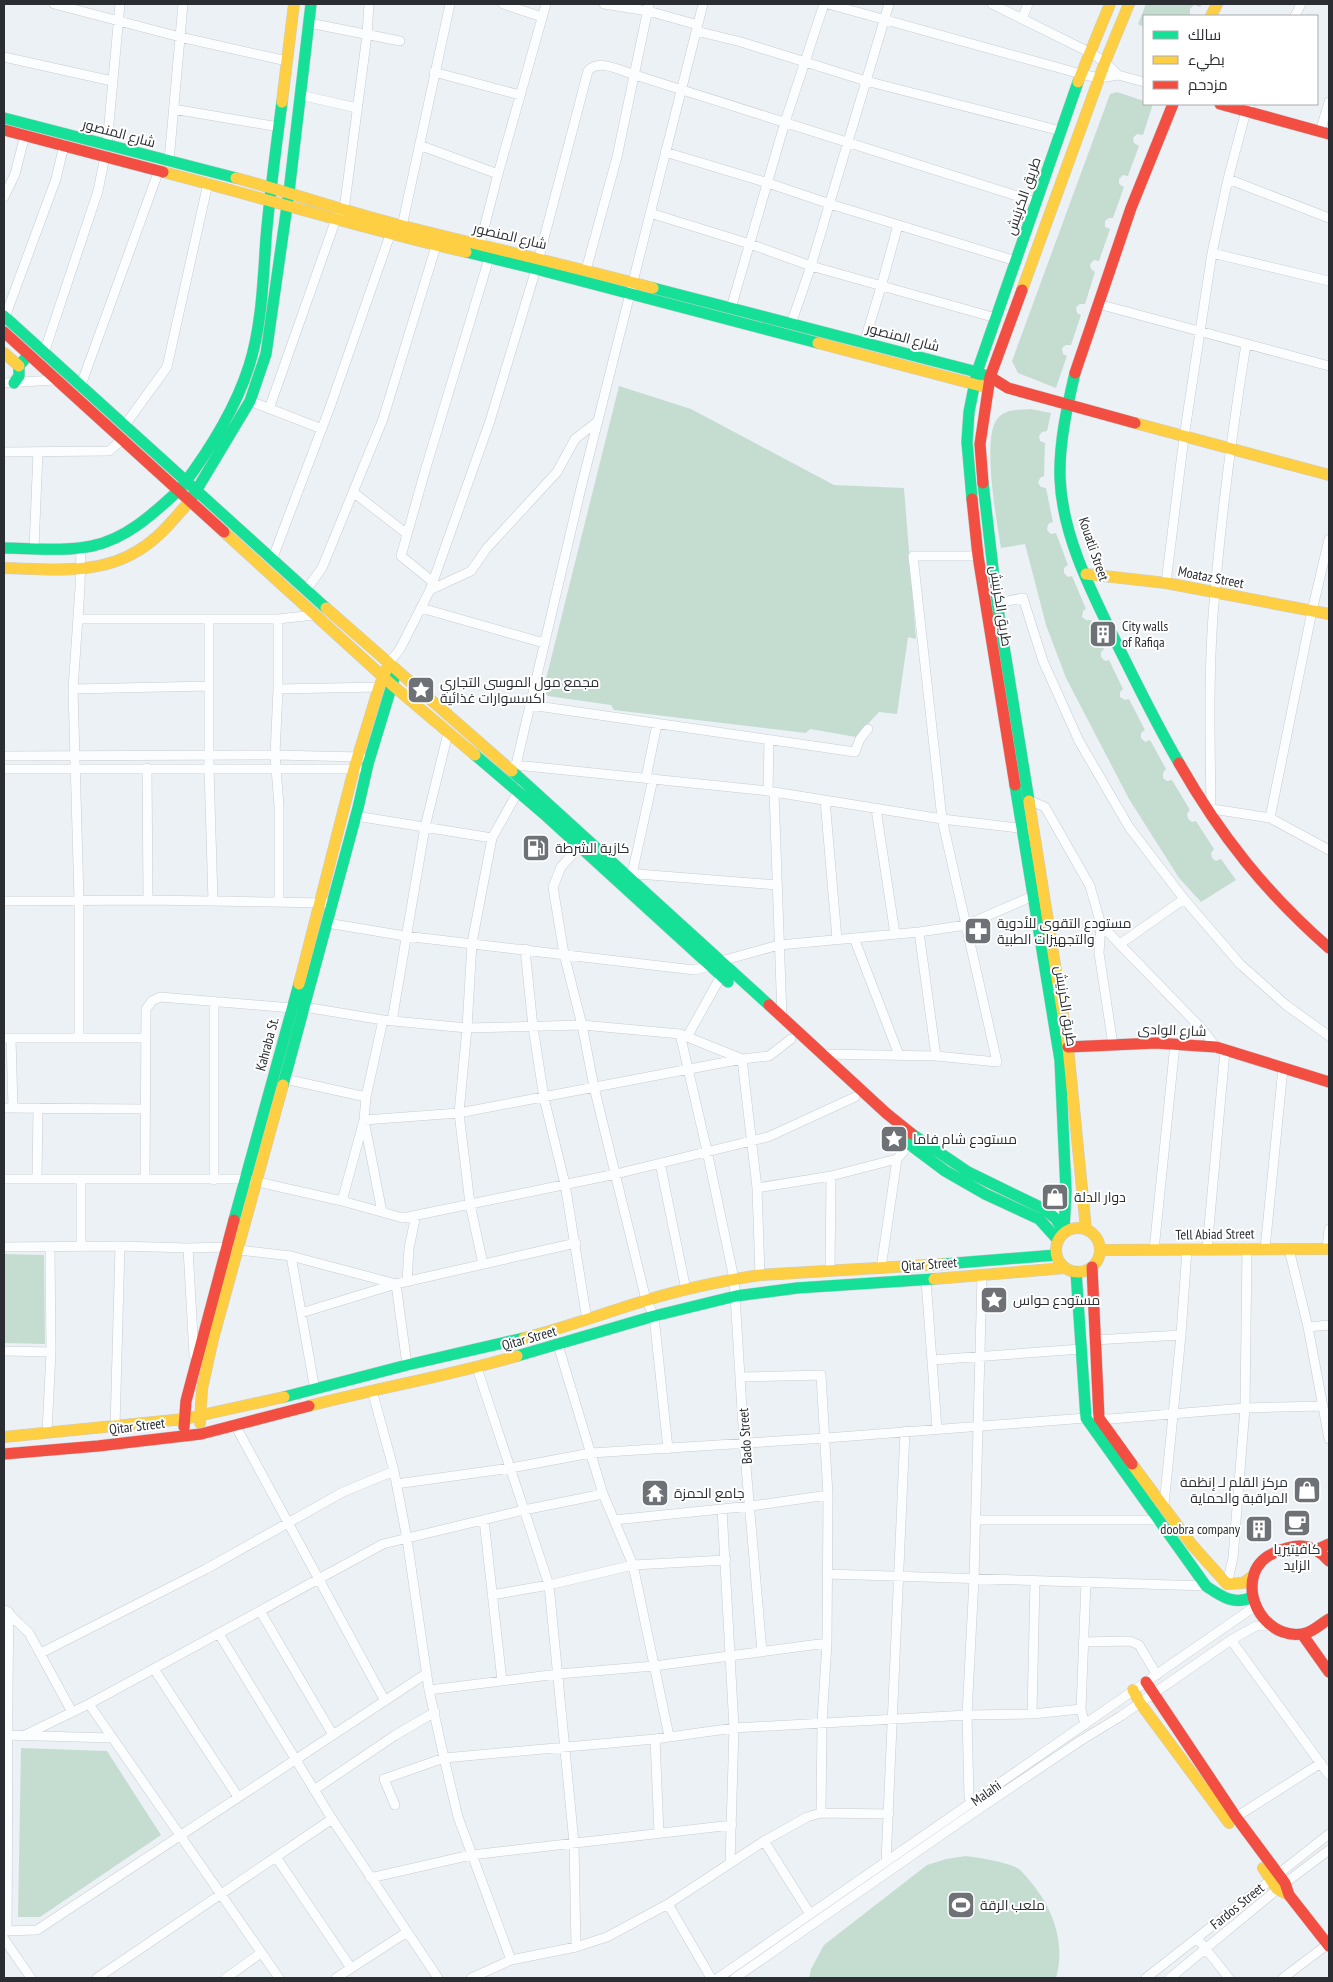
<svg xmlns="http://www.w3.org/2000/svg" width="1333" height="1982" font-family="'PT Sans Narrow',Cairo,sans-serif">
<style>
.green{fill:#c5ddd1}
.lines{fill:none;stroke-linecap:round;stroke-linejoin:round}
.street-casing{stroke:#c8ccd0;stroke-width:10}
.fast-casing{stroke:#c8ccd0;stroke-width:12}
.slow-casing{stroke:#c8ccd0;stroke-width:12}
.jam-casing{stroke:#c8ccd0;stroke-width:12}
.street{stroke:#fcfdfe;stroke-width:9}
.fast{stroke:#16e098;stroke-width:11}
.slow{stroke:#ffcf43;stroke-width:11}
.jam{stroke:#f24e42;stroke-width:11}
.labels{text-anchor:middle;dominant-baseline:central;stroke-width:4;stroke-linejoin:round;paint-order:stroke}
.street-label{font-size:14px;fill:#2a2d31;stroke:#fff}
.poi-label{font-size:14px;fill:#2a2d31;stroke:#fff;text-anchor:start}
</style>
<rect width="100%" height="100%" fill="#ecf1f6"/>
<path class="green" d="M1146,4h56l-2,3 -6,-2 -4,4v5l2,2h-48v11l-6,-3z
M1117,92l27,9v3h9l-10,31 -6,-1 -4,4 1,5 5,3 -11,30 -5,-1 -4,4v5l5,3 -11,31h-4l-4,3v6l5,2 -11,32 -5,-1 -4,4 1,5 4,3 -10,32h-5l-4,3 1,6 4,2 -10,30h-5l-4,3 1,6 4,2 -11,32 -38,-15 -6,-12 98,-267z
M619,386l72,23 143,76 70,3 12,151 -8,-2 -11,77 -18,-2 -23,25 -46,-8 -4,4 -192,-23 -3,-5 -63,-9 -5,-5z
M1031,409l20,4 -4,18 -5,1 -3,4 1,5 5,2 -1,33 -4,2 -2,5 3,4 5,1 7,34 -5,2 -1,6 4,4 5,-1 12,32 -4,3v5l4,4 4,-1 14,33 -3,2 -1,6 4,3h5l13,29 -3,3v5l4,4 4,-1 14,29 -3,3v5l5,3 4,-1 16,31 -4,3v5l4,4 5,-2 16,29 -3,4v5l4,3 5,-1 18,30 -3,4 1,5 4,3 4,-1 18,28 -3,4 1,5 4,3 5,-2 15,21 -35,22 -22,-24 -50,-79 -63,-121 -20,-53 -21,-81 -24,4c-4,-25 -20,-113 -3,-130 8,-9 21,-8 33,-9z
M4,1254l40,1 1,89 -41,-1z
M21,1748l86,3 54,84 -121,82h-22z
M966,1856c14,2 42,6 53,13 4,3 8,9 11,12 23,27 36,62 26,97h-247l2,-9 13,-24 103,-80 19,-6z"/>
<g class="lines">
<g class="street-casing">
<path id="street" d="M54,4l126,33 107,24
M503,4l39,13
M604,4l44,7 50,14
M828,4l253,70 18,4 19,-3
M992,4l97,48 16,10 13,13 26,7
M1295,16l6,-12
M1022,19l6,-15
M309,23l91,18
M696,31l45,11 125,39 195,50
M4,57l108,24
M434,72l86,23
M300,95l57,13
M173,109l106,18
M1320,132l9,-30
M107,145l13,-141
M419,145l79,29
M665,152l103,31 62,21 186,57
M169,161l14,-157
M1228,179l101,39
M4,197l11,-23 10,-39
M650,213l100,31 61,22 185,52
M401,231l49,-227
M479,248l19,-74 48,-170
M1212,253l117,28
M586,270l31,-113 32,-153
M1098,304l231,62
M731,308l54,-186 39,-118
M5,317l51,-138 8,-34
M791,324l20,-58 78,-262
M864,343l17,-56 17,-62
M44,353l54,-162 7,-35
M4,383l51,-3
M81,385l78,-215
M250,401l72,28
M269,409l67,-190 8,-9 23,-175 2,-31
M125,425l42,-58 41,-184
M4,452l105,-1 13,-11
M353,492l54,42
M34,548l4,-96
M272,560l58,-153 60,-172
M433,582l-32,-26 24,-85 65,-216
M1166,583l18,-146 28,-184 16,-74 18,-68 4,-7
M306,590l16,-22 61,-149 54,-176
M430,590l41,-19 16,-23 70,-76 18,-33 22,-17
M997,603l26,-5 20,63 36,80 50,86 55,72 56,65 46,41 43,31
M421,608l123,35
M78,619h200l36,-4
M209,619v149l4,133
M278,619v70l-3,66 4,51v95
M389,663l11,-14 30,-59 60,-169 46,-152 52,-198c11,-13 33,0 47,4l401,127
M73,689l136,-3
M278,689l101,-2
M530,705l325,47 5,-13 8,-10
M4,756l271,-1 87,2
M516,765l65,-277 122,-484
M511,766l5,-1 252,26 174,28 84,10
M147,768l1,132
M4,769h354
M646,778l11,-54
M768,791l1,-51
M774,792l8,225
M825,800l12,139
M1029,800l16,7 45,79 11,39 101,104 14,18
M1206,808l64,10 59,32
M1211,808c-1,-72 -3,-145 4,-216 7,-83 18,-166 31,-248
M876,809l19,125
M356,816l136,22
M1270,818l42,-207 17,-72
M579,847l-18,20 -8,20 11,67 18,71 12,62 52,213 8,16 14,133
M625,873l152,12
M632,874l21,-95
M4,901l144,-1 178,3
M327,923l78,13 289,34 17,-4
M1101,925l-2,28 14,92
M919,932l17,124
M854,938l45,117
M1120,944l64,-45
M525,949l8,78 11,71 21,86 22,136
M721,961l58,-16 140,-13 47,-7 67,-29
M392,1021l33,-194 23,-94
M680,1034l27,117 27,128 10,164 18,209
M687,1037l34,-61
M4,1038h142
M11,1038l2,70
M79,1038v-138l-6,-211 7,-101 1,-40
M822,1054l114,2 61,6 -55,-243 -29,-263h65
M285,1079l81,18
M4,1108l142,1
M660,1163l26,127
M4,1179h241l97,22 61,17 213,-44 152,-37 87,-40
M37,1179l1,-71
M81,1179v68
M145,1179l1,-170 6,-8 8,-4 132,11 12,-1 79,13 84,8 115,-3 98,9 62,25 15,129 3,87
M214,1180v-179
M757,1188l74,-12 66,-17 12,-14
M342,1201l22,-81 95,-7 283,-54 27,-3 22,-17
M382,1212l-18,-92 2,-23 17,-77
M4,1247l116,-1 68,2 38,-1 13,3 52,6 105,28 11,81
M188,1248l6,107
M1207,1249l18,-198
M1265,1249l18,-181
M1289,1249l19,78 21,112
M1327,1249l2,-20
M1154,1250l21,-206
M291,1256l24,134
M483,1264l-13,-60 -11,-91 8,-85 5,-85 20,-105 28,-50
M881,1268l16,-109
M830,1271l1,-95
M926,1280l11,149
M407,1282l2,-34 7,-33
M301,1313l95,-29 180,-41
M1308,1327l21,-2
M1094,1340l87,-5
M558,1345l45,149 30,71 36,171
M4,1351l47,1
M932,1360l149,-11
M477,1368l72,217 25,258 2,104
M741,1377l80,-2 7,120 -1,148 -5,79 -1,91
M372,1390l22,81 13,68 22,151 15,68 14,59 53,143
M235,1425l150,276
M115,1427l5,-181
M47,1432l4,-80 -1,-104
M396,1484l115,-16 80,-15 235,-15 260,-20 24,1 135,-11 77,-2
M1164,1505l17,-170 6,-86
M722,1509l12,219 -4,135
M484,1520l18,161
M614,1520l137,-14 77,-11
M975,1520h184
M827,1574l379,12
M1227,1584l6,-26 12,-150 2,-160
M492,1595l57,-10 84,-20 93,-5
M5,1610l24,23 43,79
M260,1611l73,124
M219,1634l113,185 106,159
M1231,1640l98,135
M1083,1642l47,-1 9,4 18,30
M41,1653l165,-84 137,-77 51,-21
M154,1669l84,128
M429,1690l129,-16 96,-8 173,-23
M89,1704l190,274
M1032,1714l3,-133
M1085,1725l-4,-16 5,-127
M4,1735l108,3
M23,1736l66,-32 294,-160 141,-34 79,-16
M655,1739l4,94
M314,1790l80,-54 41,-24
M972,1803l-3,-6 -2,-82 7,-136 8,-303
M395,1805l-11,-26 60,-21 211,-19 79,-11 233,-13 65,-1 49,-5
M1236,1817l85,-54
M764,1841l46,73
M276,1857l75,111
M886,1862l19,-431
M370,1878l101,-23 261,-30
M668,1904l43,74
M4,1931l33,-1 390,-257
M7,1931c1,-106 0,-212 2,-319
M1197,1938l32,40
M4,1939l27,39
M97,1978l235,-159
M226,1978l35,-25
M336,1978l71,-46
M471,1978l40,-18 65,-13 31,-10 61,-33 96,-63 43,-24 14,-4 68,1
M718,1978l536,-371
M735,1978l235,-163 110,-74 41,-25 110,-76 25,-14h14
M1146,1978l183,-144
M1170,1978l115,-95 44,-33
M1283,1978l45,-34"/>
</g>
<g class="fast-casing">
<path id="fast" d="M4,118l232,60
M466,252l70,17 282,74
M653,288l324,84 15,6
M4,316l322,292
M1075,373c-8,34 -16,70 -15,105 2,56 30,111 54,160 21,42 41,84 65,125
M14,383l5,-7v-10l9,-11
M983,483l14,120 32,198
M181,488c28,-37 54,-78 68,-122 13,-41 14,-86 17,-128 4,-46 10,-91 16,-136
M193,496l57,-95 16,-47 23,-162 22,-188
M972,499l-5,-57 2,-30 8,-40 101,-290
M4,548c29,0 59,4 88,-2 34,-7 61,-32 86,-55
M475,755l69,59 184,168
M512,771l257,234
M1015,785l45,275 6,131 -2,40
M283,1085l75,-277 10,-44 27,-89
M912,1134l56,38 76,37 12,10 8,13
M901,1138l44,33 40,23 54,25 19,21
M234,1220l65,-236
M944,1264l112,-9
M1076,1272l10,146 120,168c15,10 28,20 46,11
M517,1356l137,-40 82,-20 61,-8 137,-9
M284,1397l123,-32 117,-27"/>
</g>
<g class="slow-casing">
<path id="slow" d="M1211,16l6,-12
M1078,82l32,-78
M282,102l12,-98
M163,172c101,26 201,57 303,80
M236,178c56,15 111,34 167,48 84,21 167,40 250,62
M1022,290l83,-228 24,-58
M818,343l167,44
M4,353l15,13
M1135,423l194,52
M224,532l167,152 84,71
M4,568c45,1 95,8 135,-18 20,-12 35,-31 50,-48
M1086,574l80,9 163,31
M326,608l186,163
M1029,801l39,246 18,182
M299,984l55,-215 25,-82 8,-19
M1056 1250a22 22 0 1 1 44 0a22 22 0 1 1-44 0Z
M1100,1250l229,-1
M934,1279l131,-11
M524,1338c41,-10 80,-25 120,-37 38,-12 77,-20 116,-26l184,-11
M309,1406c69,-18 139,-30 208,-50
M200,1423l2,-34 11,-50 70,-254
M4,1437l180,-18 100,-22
M1132,1464l60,81 35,39 16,-1 10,-7
M1133,1690l7,13 89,120
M1263,1868l14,21 12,6"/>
</g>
<g class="jam-casing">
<path id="jam" d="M1220,104l109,30
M4,130l159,42
M4,332l220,200
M1075,373l56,-165 42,-104
M992,378l16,10 127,35
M983,483l-3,-39 10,-67 32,-87
M972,499l6,57 37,229
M1179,763c41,72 87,130 150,185
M769,1005l117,108 26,21
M1068,1047l88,-4 60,4 113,35
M1092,1267l7,151 33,46
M184,1427l2,-26 48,-181
M4,1454l94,-8 103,-12 108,-28
M1316,1550l13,-6
M1329,1561c-17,-19 -34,-18 -55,-8 -8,3 -17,11 -20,21 -10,31 19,68 52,59 8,-2 16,-10 23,-14
M1302,1634l27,38
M1146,1682l90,135 49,66 4,12 40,51"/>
</g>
<use href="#street" class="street"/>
<use href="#fast" class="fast"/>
<use href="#slow" class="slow"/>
<use href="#jam" class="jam"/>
</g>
<defs>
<g id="building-square" transform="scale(1.4375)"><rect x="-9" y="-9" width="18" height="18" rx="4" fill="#6e7276" stroke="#fff"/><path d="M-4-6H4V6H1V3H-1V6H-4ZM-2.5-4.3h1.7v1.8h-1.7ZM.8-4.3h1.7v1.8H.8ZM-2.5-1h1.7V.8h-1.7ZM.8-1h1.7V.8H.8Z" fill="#fff"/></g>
<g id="sight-square" transform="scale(1.4375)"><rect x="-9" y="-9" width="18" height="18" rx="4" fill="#6e7276" stroke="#fff"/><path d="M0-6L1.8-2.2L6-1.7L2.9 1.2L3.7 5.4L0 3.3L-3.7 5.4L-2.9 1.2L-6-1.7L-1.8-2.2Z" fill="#fff"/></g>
<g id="fuel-square" transform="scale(1.4375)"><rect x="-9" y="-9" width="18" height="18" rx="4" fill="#6e7276" stroke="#fff"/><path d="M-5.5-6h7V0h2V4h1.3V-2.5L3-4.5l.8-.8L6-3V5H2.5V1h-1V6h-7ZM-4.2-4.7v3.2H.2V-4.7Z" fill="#fff"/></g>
<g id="pharmacy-square" transform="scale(1.4375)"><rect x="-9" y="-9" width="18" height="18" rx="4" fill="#6e7276" stroke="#fff"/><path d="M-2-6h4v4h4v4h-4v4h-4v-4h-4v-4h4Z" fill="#fff"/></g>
<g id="shop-square" transform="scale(1.4375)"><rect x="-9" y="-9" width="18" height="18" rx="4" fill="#6e7276" stroke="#fff"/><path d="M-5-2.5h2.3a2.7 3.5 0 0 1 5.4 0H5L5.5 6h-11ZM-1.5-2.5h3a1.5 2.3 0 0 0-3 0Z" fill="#fff"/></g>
<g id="temple-square" transform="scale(1.4375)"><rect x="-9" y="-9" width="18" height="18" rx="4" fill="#6e7276" stroke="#fff"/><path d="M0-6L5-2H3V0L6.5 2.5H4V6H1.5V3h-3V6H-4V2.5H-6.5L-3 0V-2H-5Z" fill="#fff"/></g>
<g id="cafe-square" transform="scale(1.4375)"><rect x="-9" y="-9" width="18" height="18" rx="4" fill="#6e7276" stroke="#fff"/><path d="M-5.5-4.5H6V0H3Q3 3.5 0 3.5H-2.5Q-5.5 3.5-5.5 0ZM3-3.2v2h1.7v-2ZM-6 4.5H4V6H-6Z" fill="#fff"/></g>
<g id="stadium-square" transform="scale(1.4375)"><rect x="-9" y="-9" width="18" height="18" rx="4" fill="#6e7276" stroke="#fff"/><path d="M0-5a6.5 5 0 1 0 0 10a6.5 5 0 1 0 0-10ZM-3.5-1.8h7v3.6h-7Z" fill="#fff"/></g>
</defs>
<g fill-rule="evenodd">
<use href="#building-square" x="1103" y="634"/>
<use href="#sight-square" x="421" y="690"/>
<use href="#fuel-square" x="536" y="848"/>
<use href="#pharmacy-square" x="978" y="931"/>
<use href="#sight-square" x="894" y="1139"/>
<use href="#shop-square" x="1055" y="1197"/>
<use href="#sight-square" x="994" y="1300"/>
<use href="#shop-square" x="1307" y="1490"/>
<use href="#temple-square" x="655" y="1493"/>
<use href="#cafe-square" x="1297" y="1523"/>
<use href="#building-square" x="1259" y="1529"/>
<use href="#stadium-square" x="961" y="1905"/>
</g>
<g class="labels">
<g class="street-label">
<text transform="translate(119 133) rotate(15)">شارع المنصور</text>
<text transform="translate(1023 196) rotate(-71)">طريق الكرنيش</text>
<text transform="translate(510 236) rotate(13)">شارع المنصور</text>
<text transform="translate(903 337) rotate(15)">شارع المنصور</text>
<text transform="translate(1094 549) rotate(71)">Kouatli Street</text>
<text transform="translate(1211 577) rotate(11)">Moataz Street</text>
<text transform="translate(1001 606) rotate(81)">طريق الكرنيش</text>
<text transform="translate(1066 1006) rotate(81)">طريق الكرنيش</text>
<text transform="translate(1172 1030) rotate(2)">شارع الوادى</text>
<text transform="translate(267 1044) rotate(-75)">Kahraba St.</text>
<text transform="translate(1215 1234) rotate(-1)">Tell Abiad Street</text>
<text transform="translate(929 1264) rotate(-4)">Qitar Street</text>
<text transform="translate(529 1338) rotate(-16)">Qitar Street</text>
<text transform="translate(137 1426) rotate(-7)">Qitar Street</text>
<text transform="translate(745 1436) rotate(-94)">Bado Street</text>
<text transform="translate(986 1793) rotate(-35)">Malahi</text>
<text transform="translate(1237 1906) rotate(-39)">Fardos Street</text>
</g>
<g class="poi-label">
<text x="1122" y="626">City walls<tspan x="1122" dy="16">of Rafiqa</tspan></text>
<text x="440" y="682">مجمع مول الموسى التجاري<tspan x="440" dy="16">اكسسوارات غذائية</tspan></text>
<text x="555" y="848">كازية الشرطة</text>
<text x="997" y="923">مستودع التقوى للأدوية<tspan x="997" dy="16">والتجهيزات الطبية</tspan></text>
<text x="913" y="1139">مستودع شام فاما</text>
<text x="1074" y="1197">دوار الدلة</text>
<text x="1013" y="1300">مستودع حواس</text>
<text x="1288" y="1482" text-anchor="end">مركز القلم لـ إنظمة<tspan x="1288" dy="16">المراقبة والحماية</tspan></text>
<text x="674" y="1493">جامع الحمزة</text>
<text x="1240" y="1529" text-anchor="end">doobra company</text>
<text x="1297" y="1549" text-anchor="middle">كافيتيريا<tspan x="1297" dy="16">الزايد</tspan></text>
<text x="980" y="1905">ملعب الرقة</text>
</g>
</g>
<rect width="1333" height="1982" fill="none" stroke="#2a2d31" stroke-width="10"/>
<rect x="1143" y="15" width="175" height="90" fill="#ffffff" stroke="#aaabad"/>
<rect x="1153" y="31" width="25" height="8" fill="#16e098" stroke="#aaabad"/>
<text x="1188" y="40" font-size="15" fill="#2a2d31">سالك</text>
<rect x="1153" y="56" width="25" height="8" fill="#ffcf43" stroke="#aaabad"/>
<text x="1188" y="65" font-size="15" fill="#2a2d31">بطيء</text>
<rect x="1153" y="81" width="25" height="8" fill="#f24e42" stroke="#aaabad"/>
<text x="1188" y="90" font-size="15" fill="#2a2d31">مزدحم</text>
</svg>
